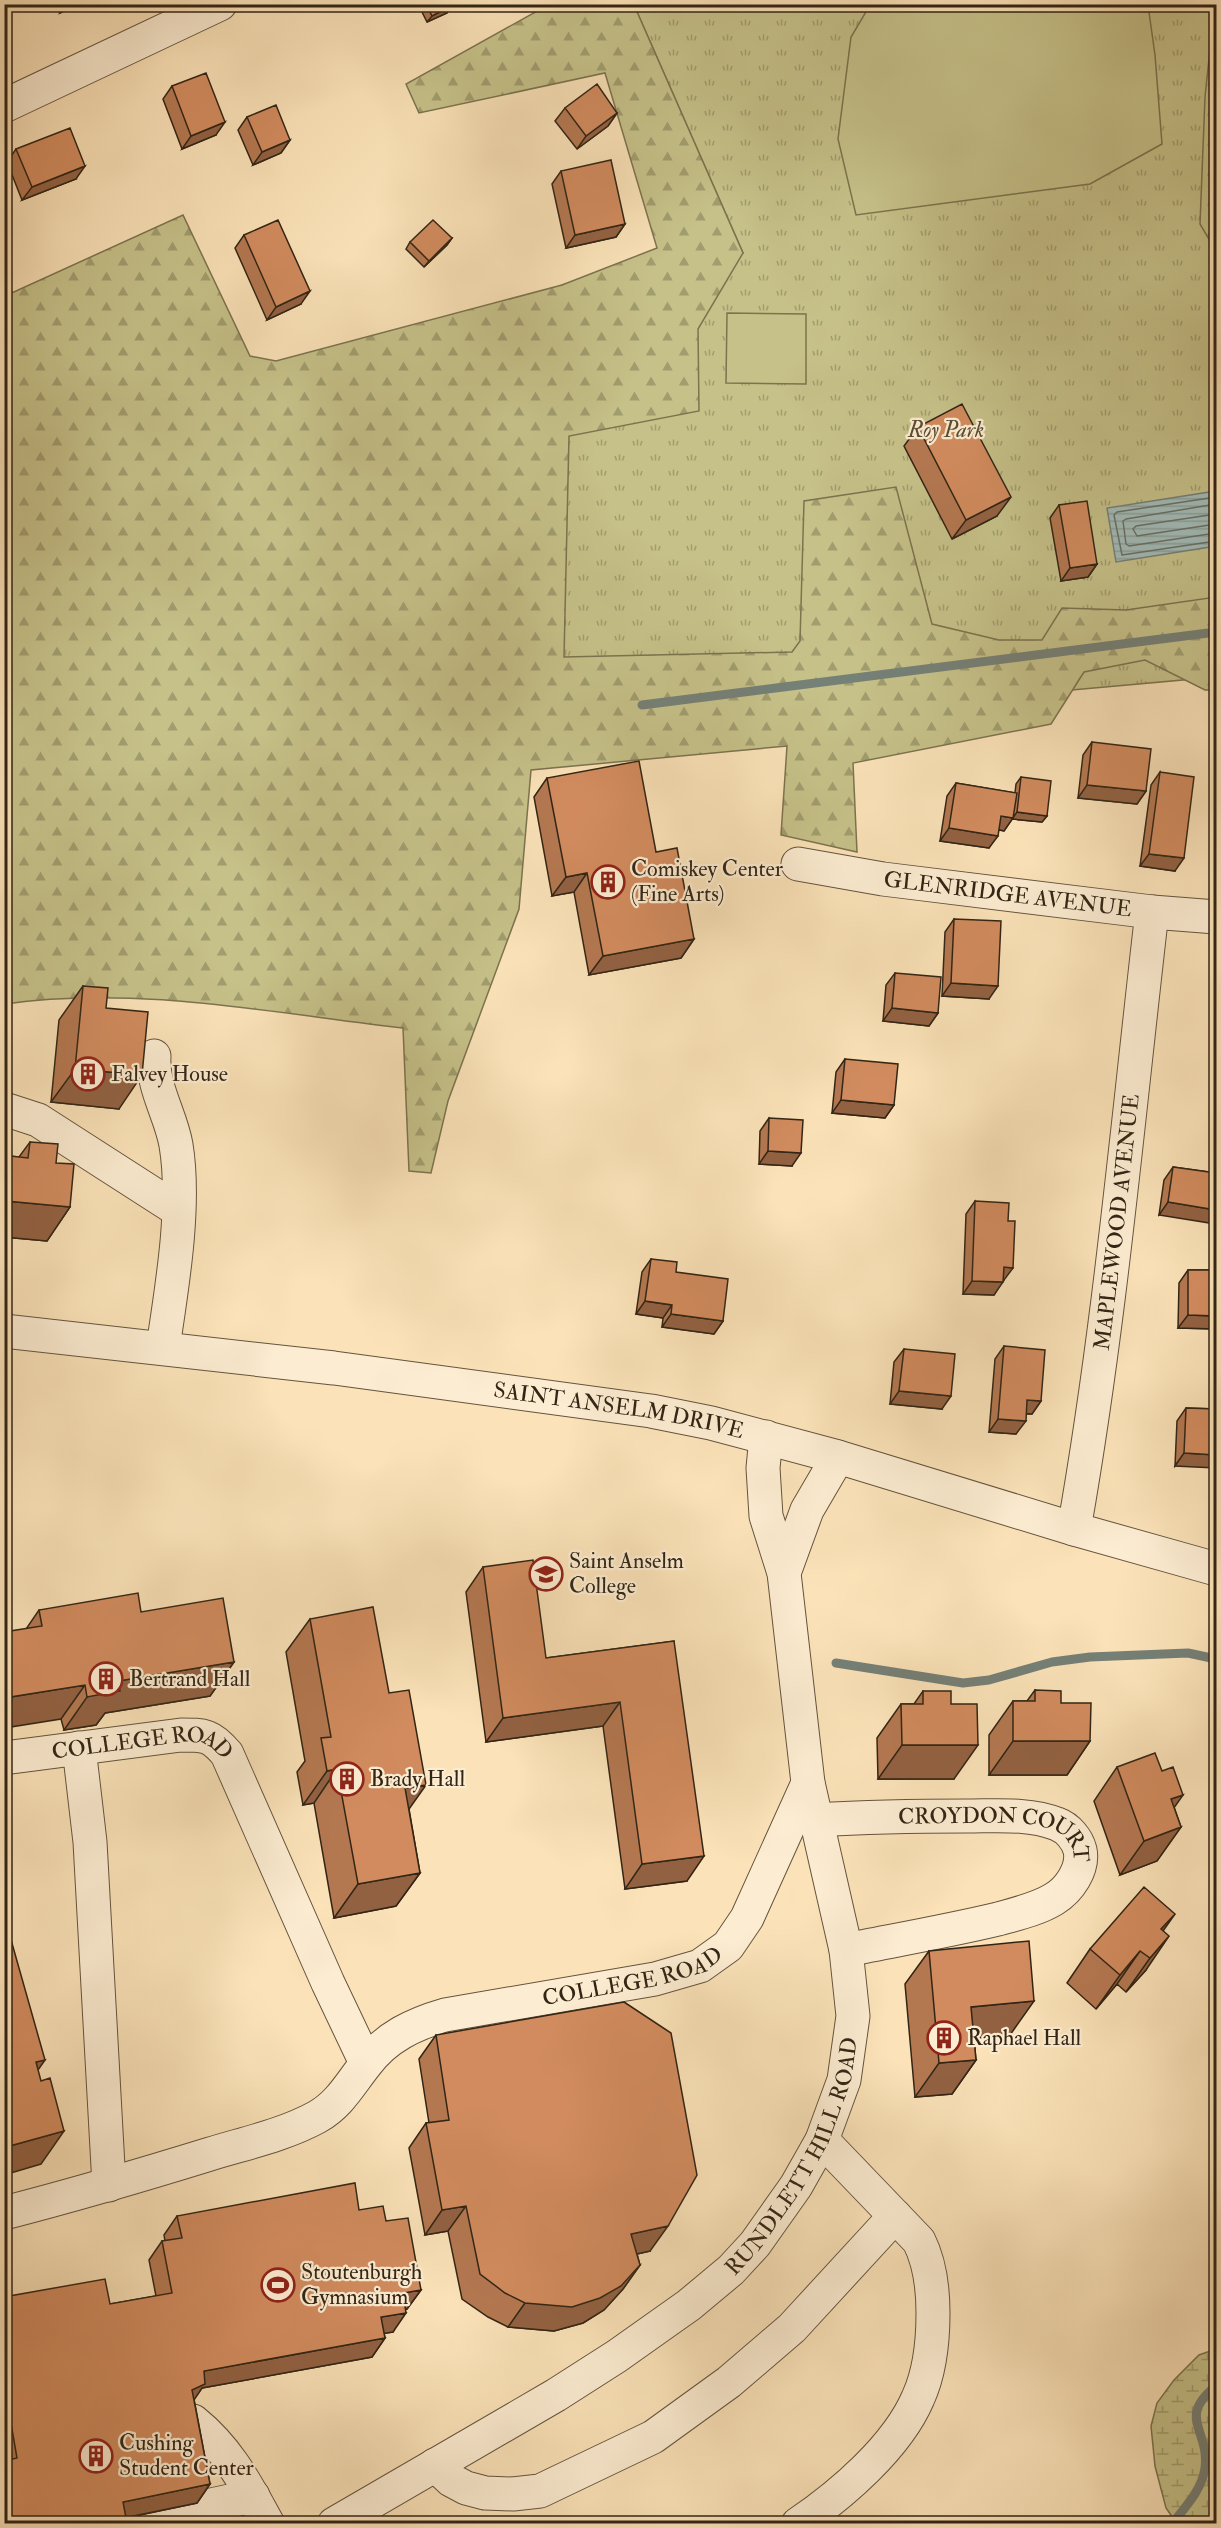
<svg xmlns="http://www.w3.org/2000/svg" width="1221" height="2528" font-family="'IM FELL Double Pica',serif">
<style>
.grass{fill:url(#grass-tufts);stroke:#7c734f;stroke-width:1.5}
.forest{fill:url(#forest-firs);stroke:#7c734f;stroke-width:1.5}
.wetland{fill:url(#wetland-marsh);stroke:#7c734f;stroke-width:1.5}
.pitch{fill:#c6c189;stroke:#7c734f;stroke-width:1.5}
.water{fill:url(#water-rules);stroke:#758077;stroke-width:1.5}
.lines{fill:none;stroke-linecap:round;stroke-linejoin:round}
.shore{stroke:#6a7067;stroke-width:1.5}
.stream{stroke:#758077;stroke-width:9}
.minor-casing{stroke:#64543e;stroke-width:35}
.minor{stroke:#fcecd1;stroke-width:33}
.wall{fill:#b47851;stroke:#322515;stroke-width:1.5}
.shaded-wall{fill:#926142;stroke:#322515;stroke-width:1.5}
.building{fill:#d18b5e;stroke:#322515;stroke-width:1.5}
.labels{text-anchor:middle;dominant-baseline:central;stroke-width:4.5;stroke-linejoin:round;paint-order:stroke}
.park-label{font-size:22px;font-style:italic;fill:#574c32;stroke:#fcecd1}
.poi-label{font-size:22px;fill:#322515;stroke:#fcecd1;text-anchor:start}
.street-label{font-size:22px;fill:#322515;stroke:#fcecd1}
</style>
<defs>
<pattern id="grass-tufts" width="24" height="20" patternUnits="userSpaceOnUse" patternTransform="scale(1.5)"><rect width="24" height="20" fill="#c6c189"/><path d="M3 7l-1-3M5 7V3M7 7l1-3M15 17l-1-3M17 17v-4M19 17l1-3" fill="none" stroke="#a19d6f"/></pattern>
<pattern id="forest-firs" width="22" height="20" patternUnits="userSpaceOnUse" patternTransform="scale(1.5)"><rect width="22" height="20" fill="#c6c189"/><path d="M5 1l3.5 6h-7zM16 11l3.5 6h-7z" fill="#a19d6f"/></pattern>
<pattern id="wetland-marsh" width="20" height="14" patternUnits="userSpaceOnUse" patternTransform="scale(1.5)"><rect width="20" height="14" fill="#c6c189"/><path d="M1 5h8M5 5V1M11 12h8M15 12V8" fill="none" stroke="#a19d6f"/></pattern>
<pattern id="water-rules" width="6" height="5" patternUnits="userSpaceOnUse" patternTransform="scale(1.5)"><rect width="6" height="5" fill="#a2bcb9"/><path d="M0 2.5h6" fill="none" stroke="#8ca19e"/></pattern>
</defs>
<rect width="100%" height="100%" fill="#fbe2b8"/>
<filter id="stains"><feTurbulence type="fractalNoise" baseFrequency=".00333" numOctaves="4"/><feColorMatrix values="0 0 0 0 .2 0 0 0 0 .09 0 0 0 0 .02 0 0 0 .5 -.17"/></filter>
<radialGradient id="worn" r=".72"><stop offset=".6" stop-color="#630" stop-opacity="0"/><stop offset="1" stop-color="#630" stop-opacity=".3"/></radialGradient>
<path class="grass" d="M634,5h582v672l-688,62 34,-454 181,-32z"/>
<path class="forest" d="M548,5h86l109,248 -45,76 1,82 -130,25 -5,221 228,-5 8,-11 4,-140 92,-14 36,137 67,16h43l20,-32 64,2 90,-13v93h-11l-60,-30 -61,12 -33,52 -198,39 4,89 -76,-17 6,-89 -256,24 -12,139 -71,192 -17,72 -22,-2 -6,-143c-130,-15 -269,-43 -398,-24v-708l178,-81 67,141 26,5 286,-76 95,-37 -52,-175 -186,40 -13,-29z
M1212,5h4v239l-6,-3 -10,-17 5,-127 9,-86z"/>
<path class="wetland" d="M1216,2349v174h-35l-6,-2 -9,-13 -11,-42 -4,-40 6,-23 17,-23 25,-25z"/>
<path class="pitch" d="M870,5h278l7,50 7,89 -72,40 -234,31 -18,-76 13,-102z
M727,313l79,1v70l-80,-1z"/>
<path class="water" d="M1216,491v55l-100,16 -9,-54z"/>
<g class="lines">
<path class="shore" d="M1216,497l-99,15 -3,3 8,40 94,-14
M1216,504l-90,15 -3,2 3,23 3,2 87,-13
M1216,514l-80,12 -3,3 4,7 79,-12"/>
<path class="stream" d="M642,705l574,-73
M836,1663l127,20 26,-3 63,-18 38,-5 98,-4 28,6
M1172,2524c13,-17 30,-34 33,-56 5,-38 -29,-50 11,-82"/>
<g class="minor-casing">
<g id="minor">
<path d="M4,106l216,-102"/>
<path id="s1" d="M798,864l85,15 269,33 64,5"/>
<path d="M154,1056c-2,32 17,59 22,89 10,60 -4,142 -13,202"/>
<path d="M4,1109l34,11 140,90"/>
<path id="s2" d="M4,1331l330,37 317,43 60,12 127,34 236,72 142,40"/>
<path id="s3" d="M1074,1529c36,-204 54,-411 78,-617"/>
<path d="M784,1573l23,-63 31,-53"/>
<path d="M79,1748l11,94 19,343"/>
<path id="s4" d="M4,1758l177,-23c24,0 30,0 46,19l101,229 38,80"/>
<path id="s5" d="M816,1820c50,-3 100,-4 151,-4 29,0 62,-3 90,8 11,4 20,15 23,26 4,19 -11,40 -26,49 -16,10 -38,15 -56,20 -50,12 -102,21 -152,31"/>
<path id="s6" d="M4,2213c70,-18 138,-38 206,-59 36,-11 74,-19 107,-37 23,-13 33,-33 49,-53 20,-27 48,-40 79,-49l210,-36 45,-13 28,-20 19,-28 61,-135"/>
<path d="M193,2421c36,29 53,63 75,103"/>
<path d="M435,2465l16,15 15,8 19,5 28,1 27,-3 113,-54 76,-55 63,-54 103,-112"/>
<path d="M123,2524l130,-28"/>
<path id="s7" d="M334,2524l222,-129 61,-39 72,-51 42,-35 24,-26 41,-58 26,-46 22,-60 9,-64 -7,-66 -38,-167 -24,-210 -18,-57 -3,-48 3,-31"/>
<path d="M798,2524c43,-29 99,-77 120,-126 12,-26 15,-57 15,-85 0,-25 -3,-50 -14,-72l-97,-101"/>
</g>
</g>
<use href="#minor" class="minor"/>
</g>
<path class="wall" d="M56,4h23l-19,9z
M418,4h32l1,2 -4,7 -20,9z
M172,86l44,49 -34,14 -19,-50z
M565,108l52,5 -9,13 -31,23 -22,-28z
M247,117l43,23 -9,13 -28,12 -15,-35z
M16,149l60,30 -54,21 -15,-38z
M561,171l64,53 -9,13 -50,11 -14,-64z
M244,235l57,69 -34,16 -32,-72z
M452,238l-5,7 -23,22 -18,-18 4,-7z
M918,427l79,89 -45,23 -48,-93z
M1059,505l38,59 -9,13 -27,4 -11,-63z
M1092,742l54,49 -9,13 -59,-6 5,-43z
M1160,772l15,99 -35,-5 11,-81z
M1021,777l26,39 -5,6 -30,-3 -8,12 -5,-1 -10,18 -49,-7 7,-45 9,-13 59,10 1,-9z
M547,778l147,161 -13,19 -92,17 -15,-83 -22,4 -18,-99z
M954,919l35,80 -47,-3 3,-64z
M895,973l43,40 -9,13 -46,-5 3,-36z
M83,986l23,22 13,101 -68,-7 8,-82z
M845,1059l49,46 -9,13 -53,-5 4,-41z
M769,1118l23,48 -33,-2 1,-33z
M30,1142l26,21 14,44 -23,34 -43,-4v-73l6,-8 9,1z
M1173,1167l43,6 -57,42 5,-35z
M975,1201l29,79h-1l-9,15 -31,-1 3,-80z
M651,1259l25,13 47,49 -9,13 -52,-7 1,-9 -27,-4 6,-42z
M1188,1270h28v59l-38,-1 1,-45z
M1004,1346l37,55 -9,13h-6l-10,20 -27,-2 6,-73z
M904,1349l38,60 -52,-5 4,-42z
M1186,1408l30,1 -41,57 2,-45z
M483,1567l63,91 128,-17 13,240 -62,8 -22,-163 -117,16 -20,-150z
M39,1610l102,2 93,50 -24,34 -105,17 -9,12 -32,5 -3,-11 -35,-90z
M310,1619l99,190 11,64 -24,33 -62,12 -20,-115 -11,2 -6,-33 8,-11 -19,-109z
M1035,1690l26,13 29,38 -23,34h-78v-40l24,-34h14z
M923,1691l28,13 3,75h-76l-1,-41 24,-34h13z
M1117,1767l57,40 7,20 -24,34 -37,14 -26,-74z
M1163,1931l-17,39 -20,22 -9,-8 -21,25 -29,-26 23,-34z
M929,1951l81,84 -36,3 2,22 -24,34 -37,3 -10,-113z
M436,2035l214,216 -13,3 3,11 -17,24 -19,21 -21,13 -29,8 -46,-4 -20,-10 -26,-18 -14,-68 -23,4 -16,-87 17,-25h3l-10,-64z
M359,2210l27,11 35,69 -14,19h-2l-12,23 -9,1 1,5 -13,19 -170,31 -8,11 16,85 -13,19 -71,15 -122,5v-226l106,7 46,-8 -7,-36 13,-19h3l-1,-6 13,-19z"/>
<path class="shaded-wall" d="M66,4h13l-19,9z
M451,6l-4,7 -20,9 5,-6z
M617,113l-9,13 -31,23 9,-13z
M225,122l-9,13 -34,14 9,-13z
M290,140l-9,13 -28,12 9,-13z
M85,166l-9,13 -54,21 10,-13z
M625,224l-9,13 -50,11 9,-13z
M452,238l-5,7 -23,22 5,-6z
M310,291l-9,13 -34,16 9,-13z
M1011,497l-14,19 -45,23 14,-19z
M1097,564l-9,13 -27,4 9,-13z
M1087,785l59,6 -9,13 -59,-6z
M1017,812l30,4 -5,6 -30,-3z
M1001,816l12,2 -9,13 -12,-3z
M949,828l49,8 -9,12 -49,-7z
M1149,854l35,4 -9,13 -35,-5z
M587,873l-13,19 -22,4 14,-19z
M694,939l-13,19 -92,17 14,-19z
M951,983l47,3 -9,13 -47,-3z
M892,1008l46,5 -9,13 -46,-5z
M75,1069l67,6 -23,34 -68,-7z
M841,1100l53,5 -9,13 -53,-5z
M768,1151l33,2 -9,13 -33,-2z
M6,1201l64,6 -23,34 -43,-4v-34z
M1168,1202l48,8v14l-57,-9z
M1004,1267l9,1 -9,12h-9z
M972,1281l31,1 -9,13 -31,-1z
M645,1301l27,4 -9,13 -27,-4z
M671,1314l52,7 -9,13 -52,-7z
M1188,1315l28,1v13l-38,-1z
M899,1391l52,5 -9,13 -52,-5z
M1027,1400l14,1 -9,13 -14,-1z
M998,1419l28,2 -10,13 -27,-2z
M1184,1453l32,2v13l-41,-2z
M234,1662l-24,34 -105,17 -9,12 -32,5 23,-33 31,-16z
M85,1685l-24,34 -57,9v-30z
M620,1702l-17,24 -117,16 17,-24z
M1013,1741h77l-23,34h-78z
M902,1745h76l-24,34h-76z
M337,1769l-23,34 -11,2 24,-34z
M426,1785l-24,34 3,-31z
M1183,1795l-24,34 12,-30z
M1181,1827l-24,34 -37,14 24,-34z
M704,1856l-17,25 -62,8 17,-25z
M420,1873l-24,33 -62,12 24,-34z
M1175,1914l-24,34 10,-19z
M1169,1936l-23,34 -20,22 24,-34z
M1140,1951l-23,33 -21,25 24,-34z
M1034,2001l-24,34 -63,6 24,-34z
M45,2060l-24,34 15,-32z
M976,2060l-24,34 -37,3 24,-34z
M64,2131l-23,33 -37,11v-26l2,-2z
M466,2206l-18,25 -23,4 17,-25z
M668,2226l-18,25 -36,8 17,-25z
M640,2265l-17,24 -19,21 -21,13 -29,8 -46,-4 17,-24z
M421,2290l-14,19 -18,3 14,-19z
M406,2313l-13,19 -25,4 13,-19z
M385,2338l-13,19 -170,31 -10,15 -13,6 25,-38z
M210,2484l-13,19 -88,18 14,-19z"/>
<path class="building" d="M426,4h24l1,2 -19,10z
M206,73l19,49 -34,14 -19,-50z
M597,84l20,29 -31,23 -21,-28z
M276,105l14,35 -28,12 -15,-35z
M70,128l15,38 -53,21 -16,-38z
M611,160l14,64 -50,11 -14,-64z
M278,220l32,71 -34,16 -32,-72z
M433,220l19,18 -23,23 -19,-19z
M962,404l49,93 -45,23 -48,-93z
M1087,501l10,63 -27,4 -11,-63z
M1092,742l59,7 -5,42 -59,-6z
M639,761l17,91 21,-4 17,91 -91,17 -16,-83 -21,4 -19,-99z
M1160,772l34,5 -10,81 -35,-4z
M1021,777l30,4 -4,35 -30,-4z
M956,783l61,10 -4,25 -12,-2 -3,20 -49,-8z
M954,919l47,2 -3,65 -47,-3z
M895,973l46,4 -3,36 -46,-5z
M83,986l25,2 -2,20 42,4 -6,63 -67,-6z
M845,1059l53,5 -4,41 -53,-5z
M769,1118l34,2 -2,33 -33,-2z
M30,1142l28,2 -2,19 18,1 -4,43 -64,-6 4,-45 18,2z
M1173,1167l43,6v37l-48,-8z
M975,1201l34,2 -1,18h7l-2,47 -9,-1 -1,15 -31,-1z
M651,1259l26,3 -1,10 52,7 -5,42 -52,-7 1,-9 -27,-4z
M1188,1270h28v46l-28,-1z
M1004,1346l41,4 -4,51 -14,-1 -1,21 -28,-2z
M904,1349l51,5 -4,42 -52,-5z
M1186,1408l30,1v46l-32,-2z
M533,1560l13,98 128,-17 30,215 -62,8 -22,-162 -117,16 -20,-151z
M138,1593l3,19 82,-14 11,64 -116,19 2,10 -33,6 -2,-12 -81,13v-66l38,-6 -3,-16z
M373,1607l16,86 20,-3 17,95 -21,3 15,85 -62,11 -21,-115 -10,2 -6,-33 10,-1 -21,-118z
M1035,1690l26,1v12h30l-1,38h-77v-40h22z
M923,1691h28v13h26l1,41h-76l-1,-41h22z
M1155,1753l7,18 11,-4 10,28 -12,4 10,28 -37,14 -27,-74z
M1144,1887l31,27 -14,15 8,7 -19,22 -10,-7 -20,24 -30,-26z
M4,1915l41,145 -9,2 5,19 9,-3 14,53 -58,16 -2,-5z
M1029,1941l5,60 -63,6 5,53 -37,3 -10,-112z
M624,2002l47,31 26,142 -29,51 -37,8 9,31 -19,21 -21,12 -28,9 -47,-4 -20,-10 -25,-19 -14,-68 -24,4 -16,-87 23,-3 -13,-85z
M355,2183l4,27 24,-4 3,15 22,-3 13,72 -18,3 3,20 -25,4 4,21 -181,33 1,13 -13,6 18,94 -87,18 4,21h-123v-62l13,-3 -13,-75v-86l101,-18 5,25 62,-11 -10,-52 20,-3 -5,-22z"/>
<defs>
<g id="building-ring" transform="scale(1.725)"><circle r="9.5" fill="#fcecd1" stroke="#8f2418" stroke-width="1.5"/><path d="M-4-6H4V6H1V3H-1V6H-4ZM-2.5-4.3h1.7v1.8h-1.7ZM.8-4.3h1.7v1.8H.8ZM-2.5-1h1.7V.8h-1.7ZM.8-1h1.7V.8H.8Z" fill="#8f2418"/></g>
<g id="university-ring" transform="scale(1.725)"><circle r="9.5" fill="#fcecd1" stroke="#8f2418" stroke-width="1.5"/><path d="M0-5L7-2L0 1L-7-2ZM-4 1L0 2.5L4 1V4Q0 6-4 4Z" fill="#8f2418"/></g>
<g id="stadium-ring" transform="scale(1.725)"><circle r="9.5" fill="#fcecd1" stroke="#8f2418" stroke-width="1.5"/><path d="M0-5a6.5 5 0 1 0 0 10a6.5 5 0 1 0 0-10ZM-3.5-1.8h7v3.6h-7Z" fill="#8f2418"/></g>
</defs>
<g fill-rule="evenodd">
<use href="#building-ring" x="608" y="882"/>
<use href="#building-ring" x="88" y="1074"/>
<use href="#university-ring" x="546" y="1574"/>
<use href="#building-ring" x="106" y="1679"/>
<use href="#building-ring" x="347" y="1779"/>
<use href="#building-ring" x="944" y="2038"/>
<use href="#stadium-ring" x="278" y="2285"/>
<use href="#building-ring" x="96" y="2456"/>
</g>
<g class="labels">
<g class="park-label">
<text x="946" y="430">Roy Park</text>
</g>
<g class="poi-label">
<text x="631" y="869">Comiskey Center<tspan x="631" dy="25">(Fine Arts)</tspan></text>
<text x="111" y="1074">Falvey House</text>
<text x="569" y="1561">Saint Anselm<tspan x="569" dy="25">College</tspan></text>
<text x="129" y="1679">Bertrand Hall</text>
<text x="370" y="1779">Brady Hall</text>
<text x="967" y="2038">Raphael Hall</text>
<text x="301" y="2272">Stoutenburgh<tspan x="301" dy="25">Gymnasium</tspan></text>
<text x="119" y="2443">Cushing<tspan x="119" dy="25">Student Center</tspan></text>
</g>
<g class="street-label">
<text stroke="none"><textPath href="#s1" startOffset="212">GLENRIDGE AVENUE</textPath></text>
<text stroke="none"><textPath href="#s3" startOffset="310">MAPLEWOOD AVENUE</textPath></text>
<text stroke="none"><textPath href="#s2" startOffset="620">SAINT ANSELM DRIVE</textPath></text>
<text stroke="none"><textPath href="#s4" startOffset="141">COLLEGE ROAD</textPath></text>
<text stroke="none"><textPath href="#s5" startOffset="186">CROYDON COURT</textPath></text>
<text stroke="none"><textPath href="#s6" startOffset="687">COLLEGE ROAD</textPath></text>
<text stroke="none"><textPath href="#s7" startOffset="604">RUNDLETT HILL ROAD</textPath></text>
</g>
</g>
<rect width="1221" height="2528" fill="none" stroke="#fbe2b8" stroke-width="24"/>
<rect x="6" y="6" width="1209" height="2516" fill="none" stroke="#322515" stroke-width="3"/>
<rect x="12" y="12" width="1197" height="2504" fill="none" stroke="#322515" stroke-width="1.5"/>
<rect width="100%" height="100%" filter="url(#stains)"/>
<rect width="100%" height="100%" fill="url(#worn)"/>
</svg>
